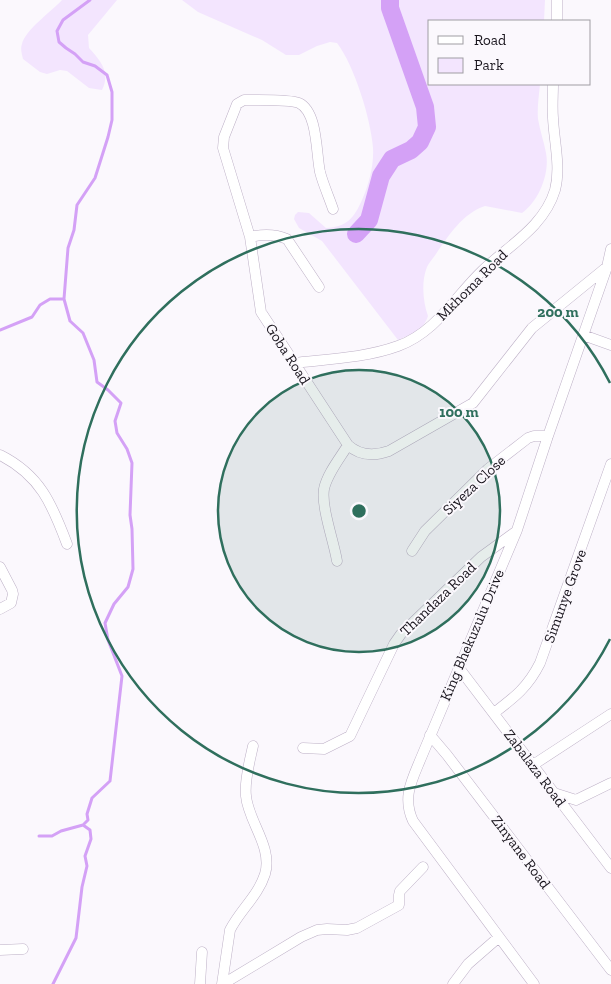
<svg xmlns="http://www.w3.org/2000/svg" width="611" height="984" font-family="'Zilla Slab',serif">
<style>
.green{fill:#f3e5fe}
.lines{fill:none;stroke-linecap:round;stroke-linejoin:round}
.stream{stroke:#d4a1f6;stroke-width:3}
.river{stroke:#d4a1f6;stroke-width:18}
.minor-casing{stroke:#bdb0c6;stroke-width:11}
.minor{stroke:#fff;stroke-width:10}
.ring{fill:none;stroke:#2f6f5d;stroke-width:2.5}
.labels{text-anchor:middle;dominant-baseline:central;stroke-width:4;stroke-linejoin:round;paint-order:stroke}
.street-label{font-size:15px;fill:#18141c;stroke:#fbf8fd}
.centre{fill:#2f6f5d;stroke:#fbf8fd;stroke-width:2.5}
.ring-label{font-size:15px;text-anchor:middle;font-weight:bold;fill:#2f6f5d;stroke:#fbf8fd;stroke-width:4;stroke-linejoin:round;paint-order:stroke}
</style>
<rect width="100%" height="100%" fill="#fbf8fd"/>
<path class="green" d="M62,0h55l-29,35 1,13c11,12 22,24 13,42l-13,-2 -22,-17 -7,-1 -13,4 -7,-2 -17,-13c-1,-5 -3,-10 -1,-15 3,-14 30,-33 40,-44z
M182,0h363l-1,21h-114v63h110c-1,11 -3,24 -2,35 2,12 6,23 8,34 4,20 -7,48 -24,60l-37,-7c-22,7 -37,30 -49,48 -3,4 -7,9 -9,13 -6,15 -4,35 1,49 -5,15 -16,18 -30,24l-76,-99 -23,-13 -5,-9 1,-4 3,-3 11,1 17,15c21,-1 28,-10 36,-28 7,-16 12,-35 11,-52 -2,-29 -19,-83 -36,-105l-7,-1 -13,4 -18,9h-13l-24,-15 -64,-28z"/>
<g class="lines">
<path class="stream" d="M0,330l32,-13 8,-12 10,-6h14
M39,836h13l9,-5 22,-6 5,-5 -1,-6 5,-16 18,-17 12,-105 -14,-36 -3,-17 9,-19 14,-17 5,-18 -1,-40 -2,-14 2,-52 -5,-14 -10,-16 -2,-12 6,-18 -13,-13 -11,-8 -3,-22 -11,-27 -13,-12 -6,-22 4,-51 6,-18 3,-25 18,-27 13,-41 4,-17v-28l-5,-17 -12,-9 -12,-4 -8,-8 -9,-6 -7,-6 -2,-11 6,-11 27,-20
M53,984l23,-46 6,-51 5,-21 -2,-10 6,-17 -1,-9 -7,-5"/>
<path class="river" d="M356,234l13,-14 12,-44 11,-17 19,-9 9,-8 7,-15 -2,-20 -35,-99v-8"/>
<g class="minor-casing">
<path id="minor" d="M557,21v-21
M333,209c-4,-12 -10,-25 -13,-37 -4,-18 -2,-60 -21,-69 -9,-4 -43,-3 -55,-3l-7,4 -13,33 -1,11 27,89 11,75 87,133c12,11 27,11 41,6l84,-48 59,-75 75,-61 4,-1
M250,237c13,-3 25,-3 37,2l32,48
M583,335l28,10
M293,363c35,-4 72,-5 105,-17 37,-13 57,-49 84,-75 26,-25 62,-44 73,-81 6,-23 -1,-49 -2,-72 -1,-11 0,-23 0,-34
M0,455c40,20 52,49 67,89
M412,551l13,-20 63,-62 40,-31 6,-2h14
M337,561c-3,-19 -16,-54 -13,-72 3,-15 16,-31 24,-44
M0,567l12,23 1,4 -2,9 -11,6
M459,668l152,200
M494,713c21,-16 34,-26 46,-50l71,-199
M430,735l17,20 164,215
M303,748l21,1 26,-13 44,-92 7,-10 80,-77 33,-24
M533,765l78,-51
M554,793l22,7 35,-17
M0,950l23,-1
M200,984l2,-32
M222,984l8,-54c10,-20 28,-34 35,-56 8,-27 -17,-53 -19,-78 -2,-15 4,-36 7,-50
M223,984l78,-47 16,-7 10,-1 20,1 10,-2 42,-23v-10l1,-4 23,-24
M453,984l15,-20 31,-27
M534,984l-121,-163c-11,-24 -1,-41 8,-63l96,-228 31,-94 59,-169 4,-18"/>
</g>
<use href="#minor" class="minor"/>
</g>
<circle cx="359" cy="511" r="141" fill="#2f6f5d" fill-opacity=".12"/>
<g class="ring">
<circle cx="359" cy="511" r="141"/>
<path d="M610 639A282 282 0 1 1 610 383"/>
</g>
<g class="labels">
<g class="street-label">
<text transform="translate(472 285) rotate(-45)">Mkhoma Road</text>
<text transform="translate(288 354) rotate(57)">Goba Road</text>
<text transform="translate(474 485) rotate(-43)">Siyeza Close</text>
<text transform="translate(565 596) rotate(-70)">Simunye Grove</text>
<text transform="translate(438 599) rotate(-44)">Thandaza Road</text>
<text transform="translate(472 635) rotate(-67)">King Bhekuzulu Drive</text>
<text transform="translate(535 768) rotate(53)">Zabalaza Road</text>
<text transform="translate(521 852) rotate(53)">Zinyane Road</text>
</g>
</g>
<circle cx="359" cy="511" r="8" class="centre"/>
<g class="ring-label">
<text x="558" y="317">200 m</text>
<text x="459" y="417">100 m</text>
</g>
<rect x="428" y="20" width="162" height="65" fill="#fbf8fd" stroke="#a09da3"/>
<rect x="438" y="36" width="25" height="8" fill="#ffffff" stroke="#a09da3"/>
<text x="474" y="45" font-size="15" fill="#18141c">Road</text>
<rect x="438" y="58" width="25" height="15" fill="#f3e5fe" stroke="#a09da3"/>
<text x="474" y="70" font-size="15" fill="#18141c">Park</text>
</svg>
